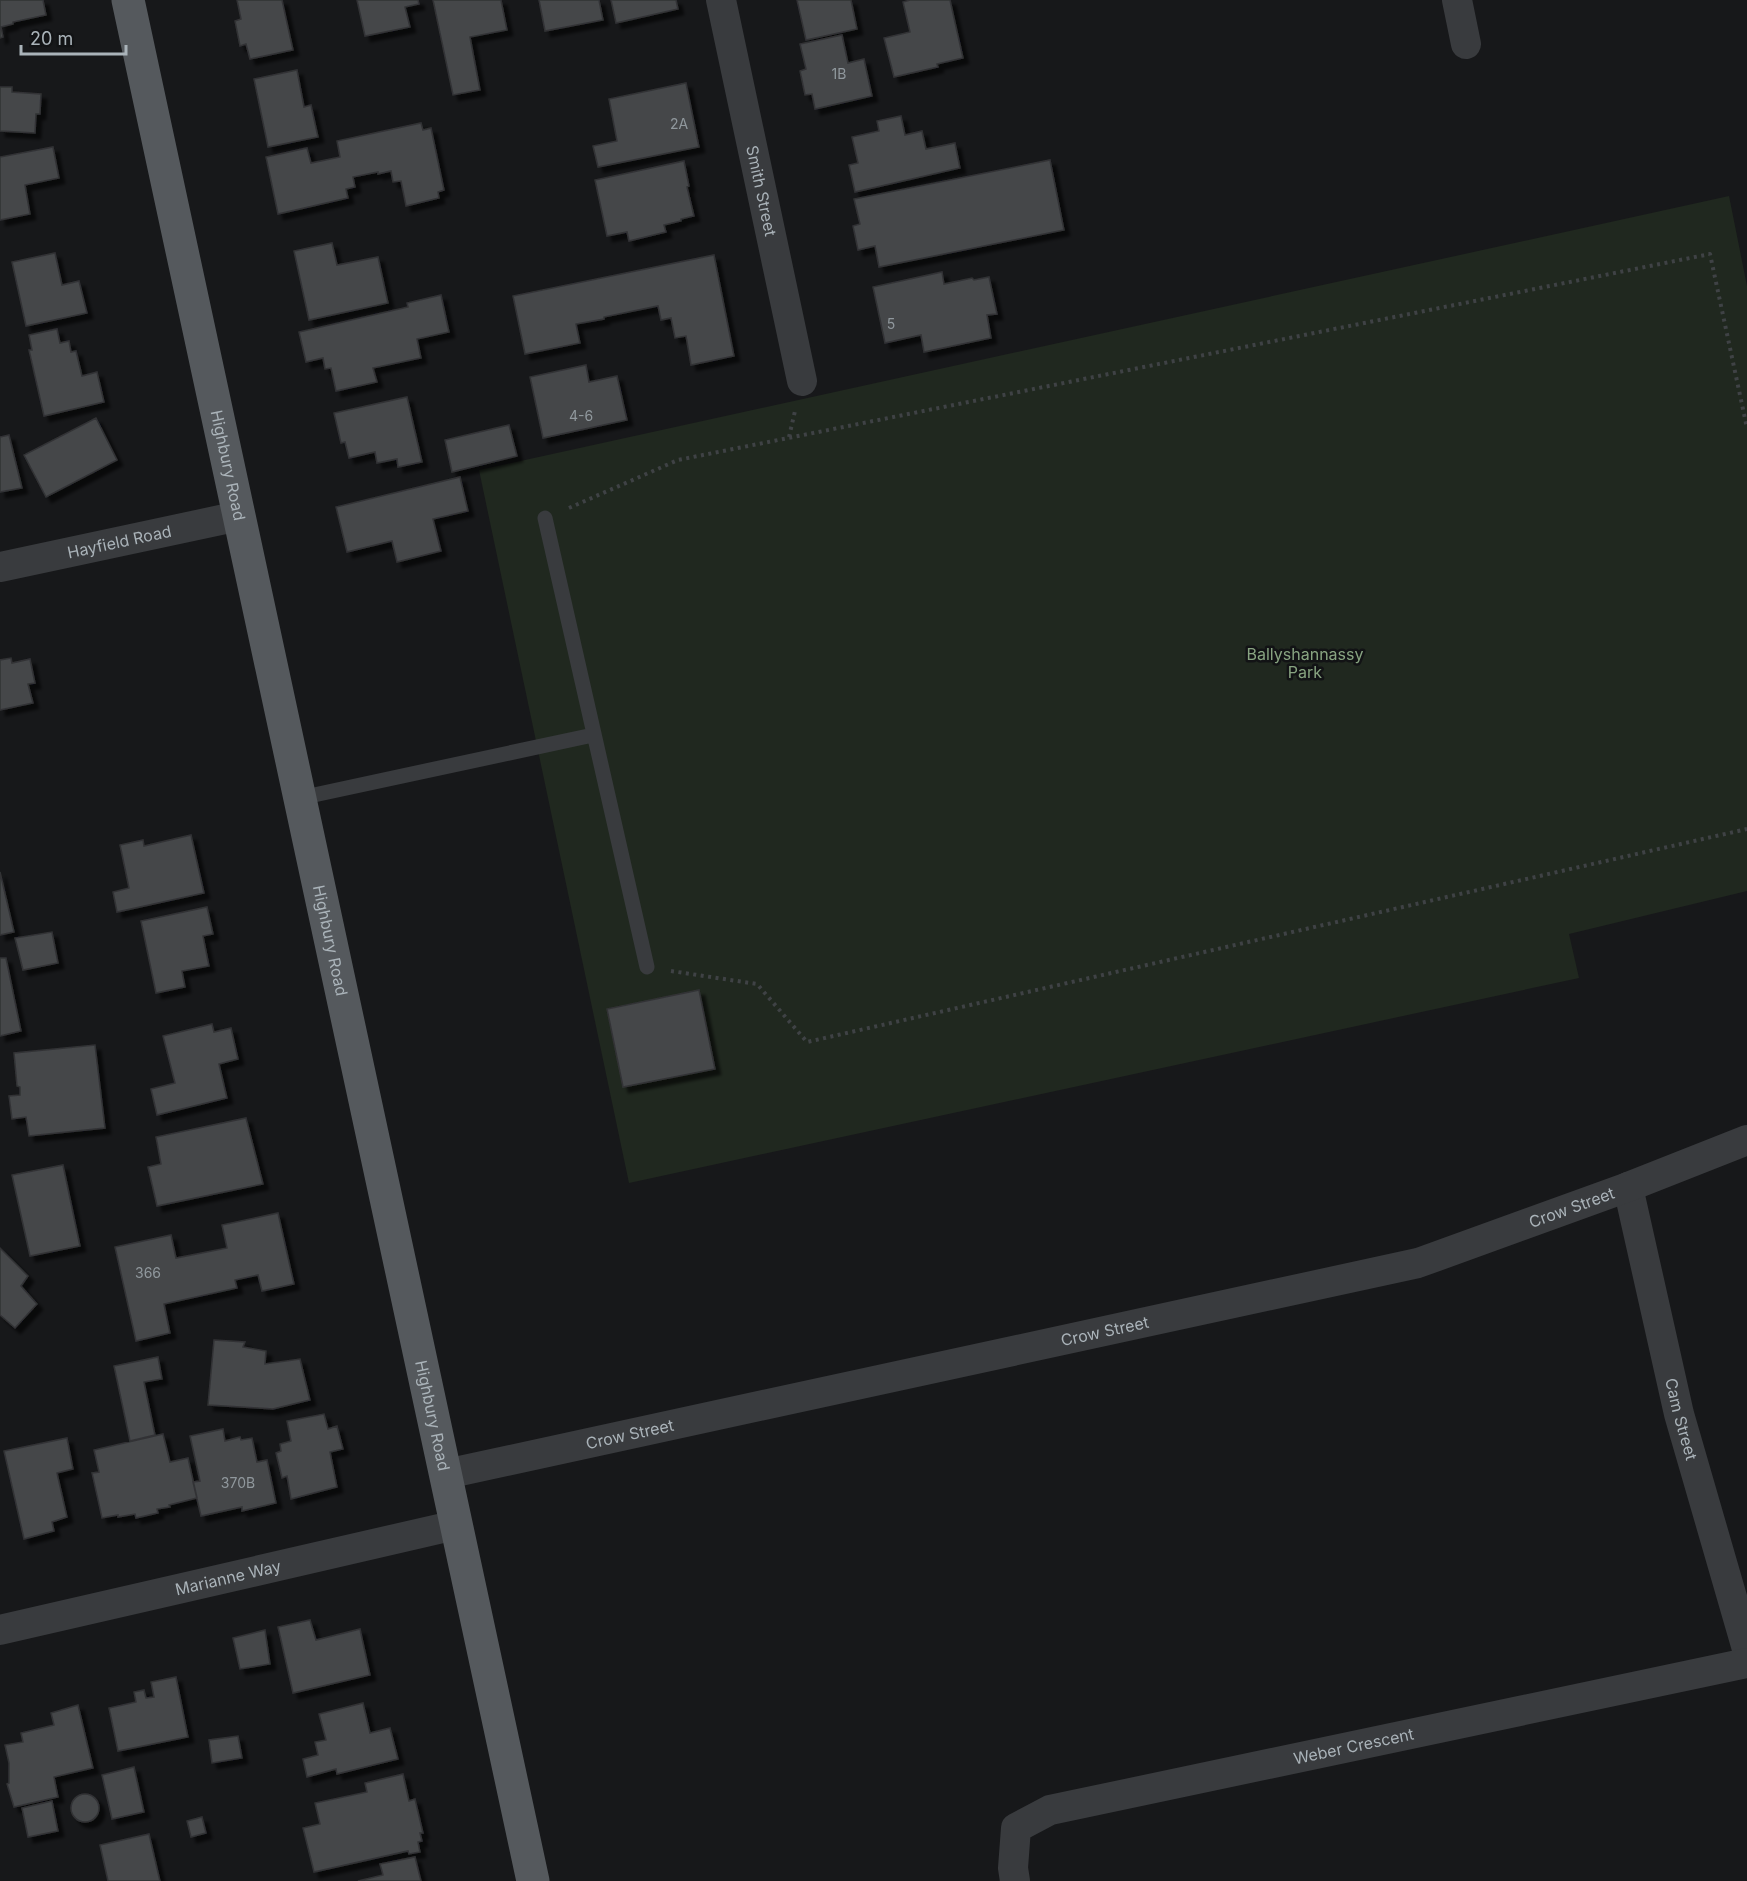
<svg xmlns="http://www.w3.org/2000/svg" width="1747" height="1881" font-family="Inter,sans-serif">
<style>
.green{fill:#20281f}
.building{fill:#444649;stroke:#323335;stroke-width:1.5;filter:url(#shadow)}
.lines{fill:none;stroke-linecap:round;stroke-linejoin:round}
.path{stroke:#3f4245;stroke-width:4;stroke-dasharray:3 4.5;stroke-linecap:butt}
.lane{stroke:#393b3e;stroke-width:15}
.street{stroke:#393b3e;stroke-width:30}
.primary{stroke:#55595d;stroke-width:33}
.labels{text-anchor:middle;dominant-baseline:central;stroke-width:5;stroke-linejoin:round;paint-order:stroke}
.number-label{font-size:14px;fill:#90989d}
.street-label{font-size:16px;fill:#aab3b9;stroke:#121315}
.park-label{font-size:16px;fill:#88a481;stroke:#121315}
</style>
<defs>
<filter id="shadow"><feDropShadow dx="5.5" dy="5.5" stdDeviation="1.5" flood-color="#0009"/></filter>
</defs>
<rect width="100%" height="100%" fill="#17181a"/>
<path class="green" d="M1729,196l18,90v605l-178,43 10,44 -950,205 -150,-713z"/>
<path class="building" d="M0,0h43l3,15 -33,7v2l-12,3 2,10 -3,1z
M237,0h45l11,50 -43,9 -4,-15 -6,2 -5,-25 6,-2z
M357,0h61l1,4 -14,3 5,20 -45,9z
M433,0h68l6,30 -37,7 10,53 -27,5z
M539,0h60l4,20 -58,11z
M611,0h65l2,9 -62,14z
M797,0h54l6,29 -51,11z
M910,0h40l13,58 -26,6 1,3 -44,10 -10,-39 26,-6 -7,-30z
M842,35l6,28 16,-4 8,37 -57,13 -3,-15 -7,1 -5,-24 6,-2 -6,-25z
M297,70l7,37 7,-2 7,32 -50,10 -14,-68z
M686,83l13,64 -101,20 -5,-21 24,-5 -8,-42z
M0,87h12v5l29,2 -1,20h-4l-1,19 -35,-2z
M901,116l4,19 17,-4 4,18 29,-6 5,25 -105,24 -6,-27 9,-2 -6,-26 27,-6 -2,-10z
M421,123l2,7 8,-2 13,62 -6,2 1,6 -33,8 -5,-25 -8,1 -2,-11 -13,3v-2l-25,5 2,10 -9,2 2,9 -70,16 -12,-57 41,-9 4,15 29,-6 -3,-16z
M53,147l6,31 -34,7 5,29 -30,6v-63z
M1050,160l14,70 -185,37 -4,-21 -17,4 -5,-24 7,-2 -6,-25z
M684,161l5,25 -2,1 7,29 -13,3v2l-17,4 2,7 -37,9 -2,-9 -20,4 -12,-56z
M332,243l5,22 41,-8 10,46 -79,17 -15,-69z
M55,253l7,32 17,-4 8,32 -61,13 -14,-64z
M714,255l20,101 -43,9 -5,-29 -11,2 -4,-20 -10,2 -3,-14 -54,11v2l-28,5 4,19 -55,11 -12,-58z
M942,272l2,12 28,-6 2,2 15,-3 8,37 -10,1 4,23 -67,14 -3,-17 -36,8 -12,-56z
M441,295l8,37 -32,7 4,19 -48,10 4,14 -41,9 -5,-23 -6,1 -2,-11 -17,4 -7,-30 109,-25 -1,-4z
M57,329l3,14 9,-2 2,11 5,-1 6,25 15,-4 7,30 -60,14 -15,-66h3l-3,-15z
M586,365l3,17 28,-6 10,44 -84,18 -13,-61z
M407,397l15,65 -24,5 -1,-8 -20,4 -2,-11 -26,6 -4,-16 -4,1 -7,-30z
M96,418l21,42 -71,37 -22,-42z
M509,425l8,31 -65,16 -7,-32z
M9,435l13,53 -22,4v-55z
M460,477l8,34 -35,8 8,32 -44,11 -5,-21 -45,11 -11,-45z
M11,658l1,5 18,-4 5,24 -7,1 5,19 -33,7v-50z
M191,835l13,58 -87,19 -4,-20 16,-4 -9,-43 23,-5 1,6z
M0,872l14,60 -14,3z
M207,907l6,27 -10,2 6,30 -27,5 3,16 -29,6 -15,-72z
M52,932l6,31 -35,7 -8,-32z
M0,958h6l15,73 -21,5z
M699,990l16,79 -92,18 -16,-78z
M212,1024l2,8 17,-4 7,31 -19,5 8,34 -70,17 -6,-26 24,-6 -12,-47z
M95,1045l10,83 -76,8 -3,-19 -14,2 -3,-23 11,-1v-8l-3,-1 -3,-33z
M246,1118l17,66 -106,22 -9,-39 13,-3 -5,-27z
M63,1165l17,81 -50,10 -18,-81z
M278,1213l16,71 -32,7 -4,-16 -23,5 2,8 -73,16 6,29 -34,8 -21,-94 56,-12 5,23 51,-10 -5,-23z
M0,1248l28,28 -7,10 16,18 -22,24 -15,-13z
M214,1340l31,2 -2,5 23,4 -1,13 35,-5 10,41 -37,9 -65,-4z
M158,1357l4,22 -18,3 11,53 -25,6 -16,-75z
M324,1414l4,15 9,-3 6,23 -13,3 7,35 -46,12 -4,-23 -5,2 -6,-25 5,-2 -1,-7 11,-3 -4,-20z
M223,1429l2,12 15,-4 1,3 11,-2 5,24 10,-2 9,43 -34,8v-4l-41,9 -8,-34 7,-1 -10,-45z
M163,1434l7,28 18,-4 9,40 -28,7 1,2 -13,2 1,4 -22,5 -1,-4 -17,3v-2l-16,3 -10,-45 7,-1 -5,-22z
M67,1438l6,31 -16,4 10,44 -15,5 2,9 -30,8 -20,-88z
M310,1620l6,20 44,-11 10,46 -77,18 -15,-66z
M265,1630l5,34 -30,5 -7,-31z
M176,1677l12,60 -70,14 -9,-43 27,-6 -2,-10 10,-2 2,8 8,-1 -3,-15z
M363,1703l7,30 20,-5 8,31 -61,15 -1,-5 -29,8 -4,-18 15,-4 -3,-13 11,-2 -7,-26z
M78,1705l15,63 -39,9 4,20 -44,10 -7,-23 2,-1v-20l-4,-18 18,-3 -2,-9 33,-8 -3,-12z
M238,1736l4,22 -30,5 -3,-23z
M134,1767l10,45 -32,7 -10,-44z
M403,1774l6,27 6,-2 8,34h-3l2,8 -4,1 2,10 -11,2 -1,-3 -94,21 -11,-44 17,-4 -5,-21 52,-11 -2,-9z
M71 1808a14 14 0 1 1 28 0a14 14 0 1 1-28 0Z
M52,1801l6,30 -30,6 -6,-29z
M202,1817l4,16 -15,4 -4,-16z
M149,1834l11,47h-52l-8,-36z
M415,1857l6,24h-63l25,-6 -3,-11z"/>
<g class="lines">
<path class="path" d="M789,437l6,-26
M569,508l109,-48 1032,-206 37,174
M671,971l86,13 50,58 940,-213"/>
<path class="lane" d="M545,518l102,449
M300,798l293,-63"/>
<g class="street">
<path id="s1" d="M721,0l81,381"/>
<path d="M1457,0l9,44"/>
<path id="s2" d="M0,567l239,-51"/>
<path id="s3" d="M1628,1187l51,227 68,235"/>
<path id="s4" d="M446,1474l972,-211 210,-76 119,-47"/>
<path id="s5" d="M0,1630l456,-105"/>
<path id="s6" d="M1015,1881l-2,-13 3,-40 34,-18 697,-147"/>
</g>
<path class="primary" id="s7" d="M128,0l405,1881"/>
</g>
<g class="labels">
<g class="number-label">
<text x="839" y="73">1B</text>
<text x="679" y="123">2A</text>
<text x="891" y="323">5</text>
<text x="581" y="415">4-6</text>
<text x="148" y="1272">366</text>
<text x="238" y="1482">370B</text>
</g>
<g class="street-label">
<text stroke="none"><textPath href="#s1" startOffset="195">Smith Street</textPath></text>
<text stroke="none"><textPath href="#s7" startOffset="476">Highbury Road</textPath></text>
<text stroke="none"><textPath href="#s2" startOffset="122">Hayfield Road</textPath></text>
<text stroke="none"><textPath href="#s7" startOffset="962">Highbury Road</textPath></text>
<text stroke="none"><textPath href="#s4" startOffset="1158">Crow Street</textPath></text>
<text stroke="none"><textPath href="#s4" startOffset="674">Crow Street</textPath></text>
<text stroke="none"><textPath href="#s7" startOffset="1448">Highbury Road</textPath></text>
<text stroke="none"><textPath href="#s3" startOffset="238">Cam Street</textPath></text>
<text stroke="none"><textPath href="#s4" startOffset="188">Crow Street</textPath></text>
<text stroke="none"><textPath href="#s5" startOffset="234">Marianne Way</textPath></text>
<text stroke="none"><textPath href="#s6" startOffset="402">Weber Crescent</textPath></text>
</g>
<g class="park-label">
<text x="1305" y="654">Ballyshannassy<tspan x="1305" dy="18">Park</tspan></text>
</g>
</g>
<path d="M21 45v9h105v-9" fill="none" stroke="#aab3b9" stroke-width="3"/>
<text x="30" y="45" font-size="18" fill="#aab3b9" stroke="#121315" stroke-width="4.5" paint-order="stroke">20 m</text>
</svg>
